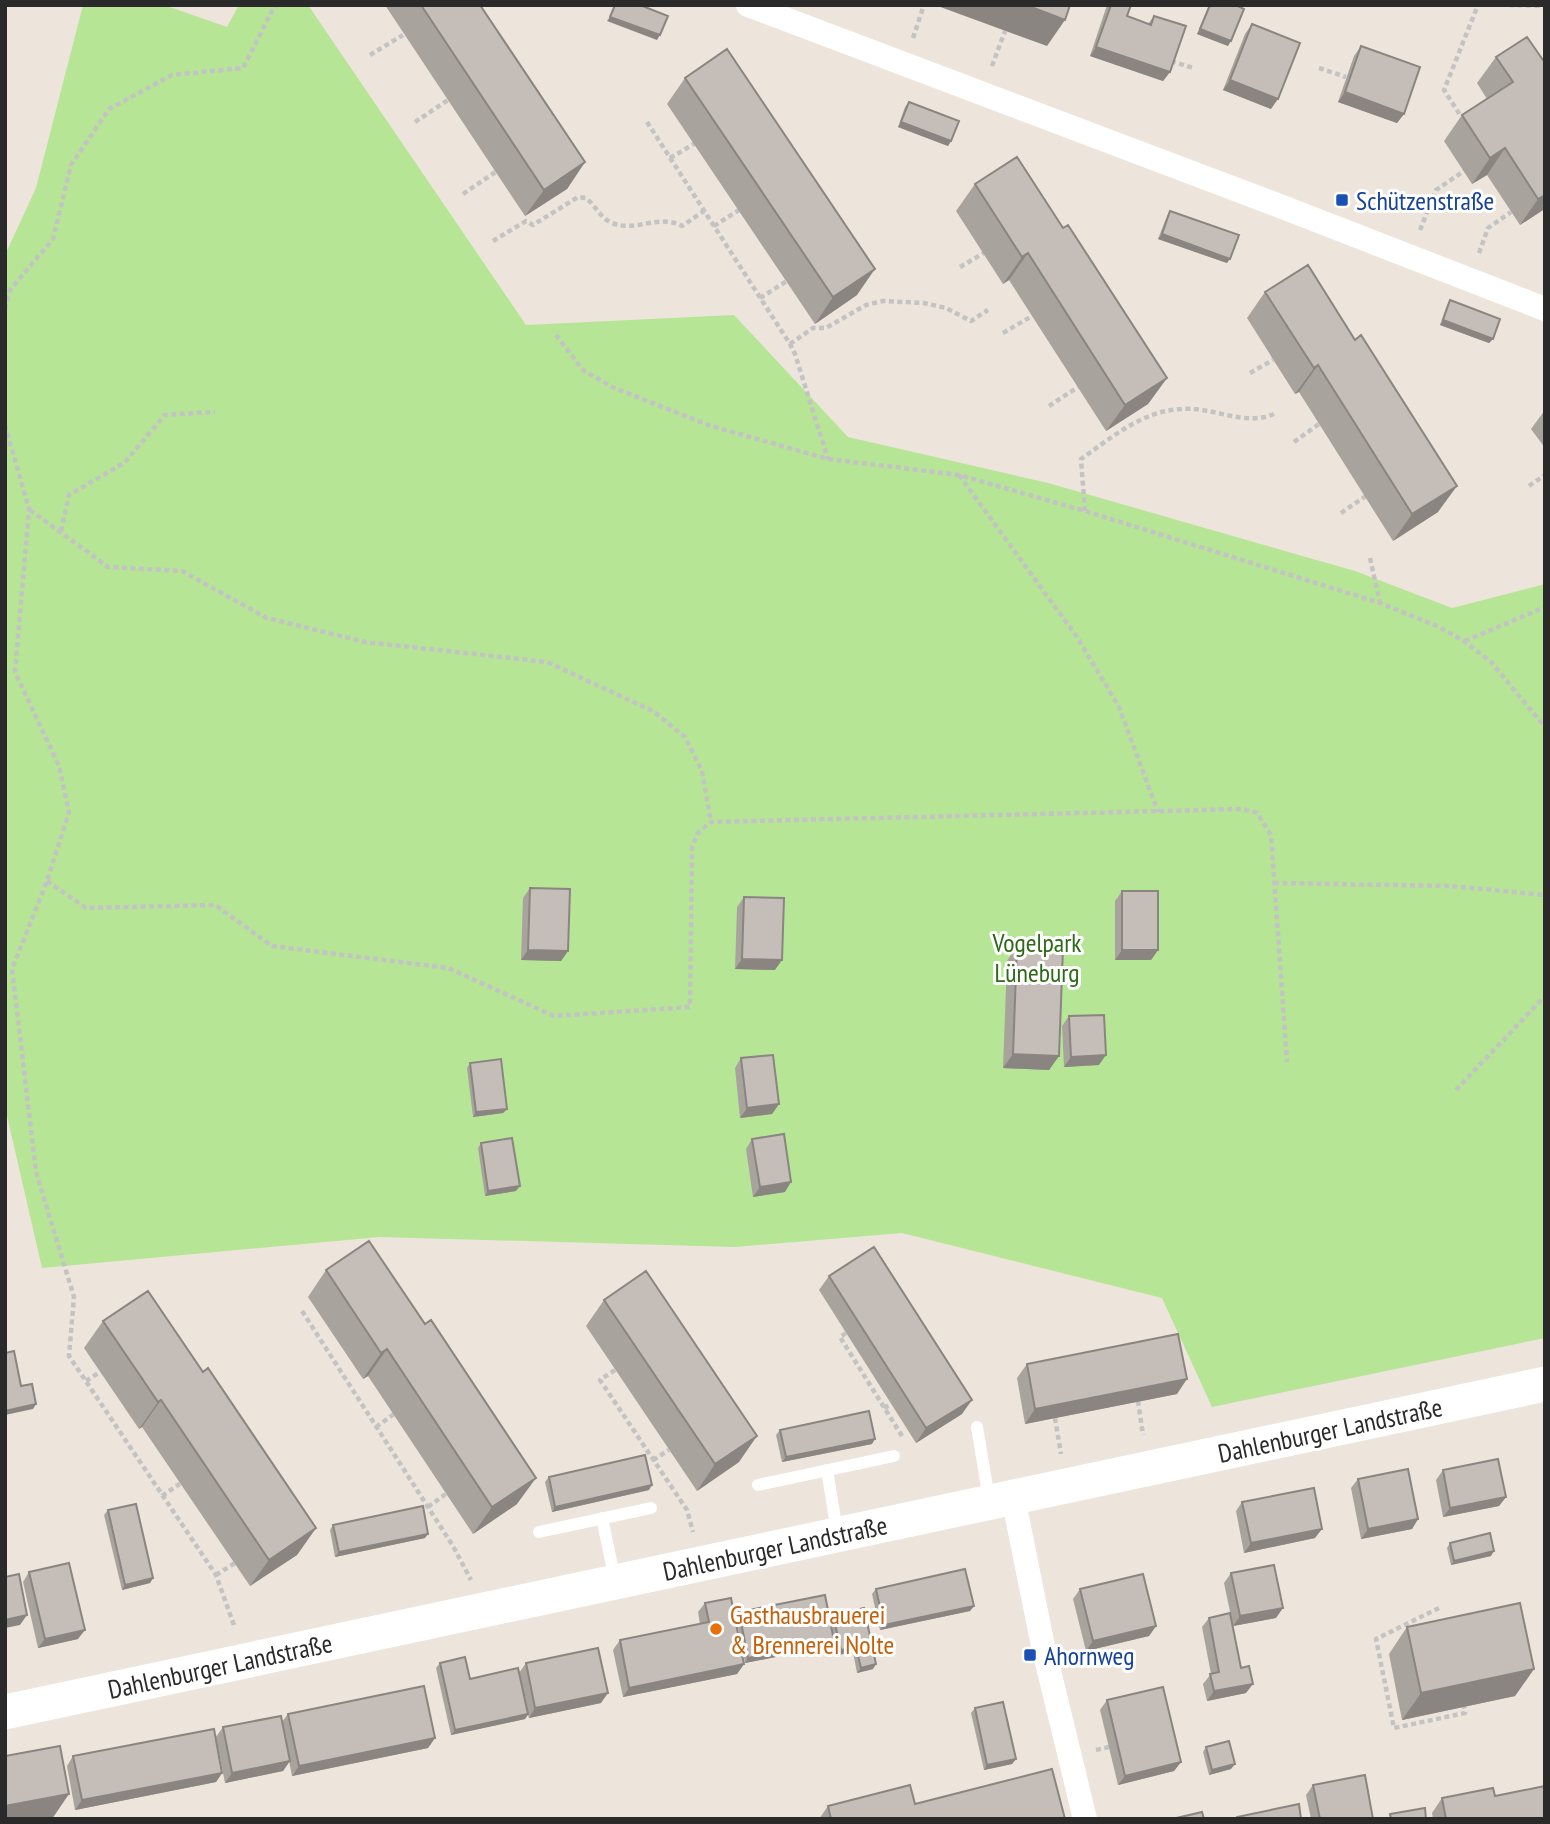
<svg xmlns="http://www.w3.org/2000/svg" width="1550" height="1824" font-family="'PT Sans Narrow',sans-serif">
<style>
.green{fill:#b6e596}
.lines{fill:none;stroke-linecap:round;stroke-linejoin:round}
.path{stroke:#c3c3c3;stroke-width:4.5;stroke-dasharray:5 3.5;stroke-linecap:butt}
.lane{stroke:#fff;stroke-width:12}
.street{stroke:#fff;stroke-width:24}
.secondary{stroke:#fff;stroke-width:35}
.wall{fill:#a9a39e}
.shaded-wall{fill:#8a8581}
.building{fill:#c5beb8;stroke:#8a8581;stroke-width:2}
.transit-dot{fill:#1a4fb4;stroke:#fff;stroke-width:2.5}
.food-dot{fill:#e8710a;stroke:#fff;stroke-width:2.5}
.labels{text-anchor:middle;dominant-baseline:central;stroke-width:6;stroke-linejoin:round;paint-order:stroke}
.transit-label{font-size:26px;fill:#164399;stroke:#fff;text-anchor:start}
.park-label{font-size:26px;fill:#2e6918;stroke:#fff}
.street-label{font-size:26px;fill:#2a2a2a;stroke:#fff}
.food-label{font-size:26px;fill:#c56008;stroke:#fff;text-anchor:start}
</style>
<rect width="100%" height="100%" fill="#ede4dc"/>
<path class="green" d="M83,5h81l63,22 12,-22h69l218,320 208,-10 114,122 200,46 307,88 97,37 93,-24v754l-333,69 -50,-109 -260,-65 -167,14 -355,-10 -338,31 -37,-161v-852l31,-67z"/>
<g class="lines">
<path class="path" d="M1509,5l36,1
M913,38l11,-33
M370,55l33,-20
M1171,61l22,7
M992,66l13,-35
M1319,68l27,9
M1464,121l-20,-31 34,-85
M415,122l33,-22
M647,122l143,222 5,10 33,105
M670,158l24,-14
M463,194l34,-23
M714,226l25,-16
M1420,230l16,-40 28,-19
M493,241l33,-20 7,4 45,-28 8,1c9,7 14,19 24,24 24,12 48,-9 72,4l22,-15
M1479,253l9,-25 23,-16
M960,267l24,-14
M760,298l27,-17
M5,309l5,-19 43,-51 18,-74 38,-56 63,-34 71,-7 29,-57 5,-6
M1003,333l29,-17
M556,335l27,35 29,17 99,39 117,33 131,16 126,36 295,92 57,23 27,15 27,21 54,65
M790,344l23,-16h13l40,-23 17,-4 41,2 22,5 25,13 17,-11
M1250,373l23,-13
M1049,406l29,-19
M5,425l24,84 -14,163 44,94 10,46 -22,69 -35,88 24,203 38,125 -5,59 147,219 19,53
M1294,442l25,-18
M959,475l118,162 42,70 39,105
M1529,486l16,-11
M30,510l78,57 74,4 85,47 98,24 182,20 106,49 32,26 17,34 9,51
M1085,511l-4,-52c30,-21 61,-48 100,-50 32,-3 65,19 95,4
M1341,513l25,-17
M61,531l8,-36 55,-32 41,-48 50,-3
M1370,558l10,45
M1465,641l80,-34
M47,881l39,27 129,-3 57,41 176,22 106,48 136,-9 2,-161 6,-13 13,-11 532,-13 14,4 14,22 16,227
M1274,883l177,3 94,9
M1456,1090l89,-94
M302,1311l151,235 18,34
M846,1333l-6,4 62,99
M615,1370l-15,10 87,130 6,22
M86,1381l14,-9
M1138,1401l5,34
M884,1408l7,-4
M1055,1418l6,36
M376,1427l18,-13
M653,1460l16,-10
M162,1496l19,-13
M428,1507l19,-14
M216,1575l19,-12
M1439,1608l-63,31 18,89 71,-15 -1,-7
M1096,1750l13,-3"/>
<path class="lane" d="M977,1427l12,72
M827,1470l10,61
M758,1485l136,-29
M602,1518l13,62
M539,1532l112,-24"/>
<path class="street" d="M748,5l524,198 273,106
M1013,1497l30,149 42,173"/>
<path class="secondary" d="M5,1712l1540,-328"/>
</g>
<path class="wall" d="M385,5h95l105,157 -18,27 -42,27z
M1107,5h24l-4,11 21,8 6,-8 16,56 -7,9 -73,-25z
M1209,5h27l-8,41 -31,-12z
M1252,24l19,85 -48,-19 22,-56z
M1361,46l43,68 -7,9 -59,-21 16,-46z
M1496,57l49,6v149l-2,-2 -23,15 -33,-50 -15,9 -28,-43 18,-26 25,-16 -10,-16z
M685,78l172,217 -42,29 -148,-220z
M909,102l42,39 -3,5 -50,-19 7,-20z
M975,184l88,44 104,150 -19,26 -42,27 -97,-151 -6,4 -47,-73z
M1170,211l57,52 -69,-24 9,-23z
M1265,292l90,48 83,172 -45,29 -94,-149 -4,2 -48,-76z
M1450,300l43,39 -4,4 -49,-18 7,-20z
M1545,410v38l-14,-19z
M530,888l38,63 -7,10 -40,-1 2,-62z
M1122,891l36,59 -7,10h-36v-59z
M744,897l31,73 -40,-1 2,-62z
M1017,946l42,110 -10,14 -46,-2 4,-107z
M1069,1016l30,49 -35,2 -2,-41z
M741,1058l38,46 -7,10 -32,4 -5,-50z
M470,1063l37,46 -4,4 -30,4 -6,-49z
M752,1139l33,53 -32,5 -7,-48z
M481,1143l35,48 -31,5 -7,-48z
M326,1270l191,234 -44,30 -105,-158 -5,3 -55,-82z
M829,1276l133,138 -46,29 -97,-153z
M604,1300l135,162 -42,29 -111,-165z
M103,1321l100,51 113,156 -19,27 -47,31 -108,-159 -3,2 -55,-81z
M1027,1364l150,30 -152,30 -8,-46z
M780,1430l92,14 -90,18 -6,-27z
M1443,1470l63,27 -7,9 -56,11 -7,-37z
M549,1477l100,13 -97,22 -7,-30z
M1358,1479l60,40 -6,10 -51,10 -10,-51z
M1242,1502l73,36 -71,15 -8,-42z
M108,1510l45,68 -3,5 -28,7 -18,-75z
M333,1525l92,13 -90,19 -5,-27z
M1450,1543l41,13 -40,9 -4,-17z
M29,1572l49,67 -40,9 -15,-66z
M1231,1573l45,45 -43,8 -9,-43z
M876,1589l98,17 -4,5 -90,19 -8,-36z
M1080,1589l76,37 -7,10 -63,15 -13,-52z
M705,1603l39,61 -7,10 -114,23 -10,-47 7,-10 80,-16 -2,-12z
M739,1612l91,8 3,-5 40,54 -16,4 -4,-21 -15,3 -7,-30 3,16 -3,5 -86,17 -9,-46z
M1209,1618l37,75 -39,8 -4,-17 8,-10 -9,-47z
M1407,1627l127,42 -19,27 -113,24 -13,-66z
M440,1663l30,16 49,-6 7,-10 75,40 -72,15 -1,-3 -3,4 -74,16 -15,-67z
M1107,1700l74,62 -7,9 -56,14 -18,-75z
M975,1708l41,51 -4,5 -28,6 -13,-57z
M288,1714l147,24 -7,10 -136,28 -3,-15 -6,10 -58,12 -9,-46 7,-10 59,-5z
M1206,1747l25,22 -22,6 -6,-23z
M73,1756l149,17 -6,9 -141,28 -8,-44z
M1313,1785l60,34h-62l-5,-24z
M1495,1796l50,23h-112l-1,-6 10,-15z
M828,1806l237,13h-246z"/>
<path class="shaded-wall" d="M935,5h91l39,15 -18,26z
M610,17l50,18 -3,5 -50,-19z
M1200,29l31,12 -3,5 -31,-12z
M1096,47l74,25 -7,9 -73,-25z
M1230,80l48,19 -7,10 -48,-19z
M1345,92l59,22 -7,9 -59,-21z
M901,122l50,19 -3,5 -50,-19z
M1505,148l-18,27 -15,9 18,-26z
M585,162l-18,27 -42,27 19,-26z
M1545,195v13l-2,2 -23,15 18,-26z
M1162,234l68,25 -3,4 -69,-24z
M1028,253l-19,27 -6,4 19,-27z
M875,269l-18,26 -42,29 18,-27z
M1443,320l50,19 -4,4 -49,-18z
M1318,365l-19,27 -4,2 19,-26z
M1167,378l-19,26 -42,27 19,-26z
M1457,486l-19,26 -45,29 19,-27z
M528,950l40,1 -7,10 -40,-1z
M1122,950h36l-7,10h-36z
M742,959l40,1 -7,10 -40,-1z
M1013,1054l46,2 -10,14 -46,-2z
M1106,1055l-7,10 -35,2 7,-10z
M779,1104l-7,10 -32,4 7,-10z
M507,1109l-4,4 -30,4 3,-5z
M791,1182l-6,10 -32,5 7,-10z
M520,1186l-4,5 -31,5 3,-5z
M387,1349l-19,27 -5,3 18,-26z
M1187,1379l-10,15 -152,30 10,-15z
M161,1400l-19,27 -3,2 19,-27z
M972,1400l-10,14 -46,29 10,-15z
M36,1404l-3,5 -28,6v-4z
M757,1436l-18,26 -42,29 18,-27z
M875,1439l-3,5 -90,18 4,-5z
M536,1478l-19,26 -44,30 19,-27z
M652,1485l-3,5 -97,22 3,-5z
M1506,1497l-7,9 -56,11 7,-9z
M1418,1519l-6,10 -51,10 7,-10z
M316,1528l-19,27 -47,31 19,-26z
M1322,1529l-7,9 -71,15 7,-10z
M428,1534l-3,4 -90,19 4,-5z
M1494,1551l-3,5 -40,9 3,-4z
M153,1578l-3,5 -28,7 3,-5z
M974,1606l-4,5 -90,19 4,-5z
M1283,1608l-7,10 -43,8 7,-10z
M27,1615l-7,10 -15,3v-8z
M1156,1626l-7,10 -63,15 7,-10z
M85,1630l-7,9 -40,9 7,-9z
M834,1641l-3,5 -86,17 3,-5z
M856,1647l-3,5 -15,3 3,-5z
M744,1664l-7,10 -114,23 6,-9z
M876,1664l-3,5 -16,4 4,-5z
M1534,1669l-19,27 -113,24 19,-27z
M1253,1684l-7,9 -39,8 7,-10z
M608,1693l-7,10 -72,15 6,-10z
M528,1714l-3,5 -74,16 4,-5z
M435,1738l-7,10 -136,28 7,-10z
M1016,1759l-4,5 -28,6 3,-5z
M290,1761l-7,10 -58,12 7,-10z
M1181,1762l-7,9 -56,14 7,-9z
M1235,1764l-4,5 -22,6 3,-5z
M222,1773l-6,9 -141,28 7,-10z
M69,1794l-17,25h-47v-13z"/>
<path class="building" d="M421,5h59l105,157 -41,28z
M615,5h25l28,11 -8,19 -50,-18z
M1026,5h44l-5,15z
M1111,5h20l-4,11 24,9 3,-9 32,10 -16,46 -74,-25z
M1210,5h26l8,4 -13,32 -31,-12z
M1252,24l48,19 -22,56 -48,-19z
M1527,37l18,26v132l-7,4 -33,-51 -15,10 -28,-43 51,-33 -17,-25z
M1361,46l59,21 -16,47 -59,-22z
M727,49l148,220 -42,28 -148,-219z
M909,102l50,19 -8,20 -50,-19z
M1017,157l46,71 5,-3 99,153 -42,27 -97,-152 -6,4 -47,-73z
M1170,211l69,24 -9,24 -68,-25z
M1308,265l47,75 6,-5 96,151 -45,28 -94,-149 -4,3 -49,-76z
M1450,300l50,19 -7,20 -50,-19z
M530,888l40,1 -2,62 -40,-1z
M1122,891h36v59h-36z
M744,897l40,1 -2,62 -40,-1z
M1017,946l46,2 -4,108 -46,-2z
M1104,1015l2,40 -35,2 -2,-41z
M773,1055l6,49 -32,4 -6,-50z
M501,1059l6,50 -31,3 -6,-49z
M784,1134l7,48 -31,5 -8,-48z
M512,1138l8,48 -32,5 -7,-48z
M369,1241l56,83 6,-4 105,158 -44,29 -105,-158 -6,4 -55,-83z
M874,1247l98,153 -46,28 -97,-152z
M646,1271l111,165 -42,28 -111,-164z
M148,1291l55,81 5,-4 108,160 -47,32 -108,-160 -3,2 -55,-81z
M1178,1334l9,45 -152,30 -8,-45z
M14,1351l7,35 11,-2 4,20 -31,7v-58z
M869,1411l6,28 -89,18 -6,-27z
M645,1455l7,30 -97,22 -6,-30z
M1498,1459l8,38 -56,11 -7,-38z
M1408,1469l10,50 -50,10 -10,-50z
M1314,1488l8,41 -71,14 -9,-41z
M136,1504l17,74 -28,7 -17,-75z
M423,1506l5,28 -89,18 -6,-27z
M1490,1533l4,18 -40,10 -4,-18z
M69,1563l16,67 -40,9 -16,-67z
M1274,1565l9,43 -43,8 -9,-43z
M965,1569l9,37 -90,19 -8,-36z
M19,1574l8,41 -22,5v-43z
M1143,1574l13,52 -63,15 -13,-52z
M825,1595l9,46 -86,17 -9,-46z
M731,1598l13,66 -115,24 -9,-48 89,-18 -4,-19z
M1520,1603l14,66 -113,24 -14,-66z
M864,1608l12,56 -15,4 -5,-21 -15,3 -8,-35z
M1230,1613l11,55 8,-2 4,18 -39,7 -4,-17 9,-2 -10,-54z
M598,1648l10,45 -73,15 -9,-45z
M465,1657l5,22 48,-11 10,46 -73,16 -15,-67z
M424,1686l11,52 -136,28 -11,-52z
M1163,1687l18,75 -56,14 -18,-76z
M1003,1702l13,57 -29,6 -12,-57z
M281,1716l9,45 -58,12 -9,-46z
M214,1729l8,44 -140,27 -9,-44z
M1229,1741l6,23 -23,6 -6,-23z
M60,1746l9,48 -64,12v-50z
M1052,1769l13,50h-234l-3,-13 82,-21 5,19z
M1365,1775l8,44h-53l-7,-34z
M1545,1786v33h-99l-4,-21 51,-10 2,8z
M1299,1804l2,15h-64v-2z
M1425,1808l1,11h-35l-1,-5z
M1202,1812l2,7h-32z"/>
<g class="transit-dot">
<rect x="1335" y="193" width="14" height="14" rx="3.5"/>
<rect x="1023" y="1648" width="14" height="14" rx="3.5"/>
</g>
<circle class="food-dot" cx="716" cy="1629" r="7"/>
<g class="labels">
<g class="transit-label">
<text x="1356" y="200">Schützenstraße</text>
<text x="1044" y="1655">Ahornweg</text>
</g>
<g class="park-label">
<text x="1037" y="942">Vogelpark<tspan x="1037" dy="30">Lüneburg</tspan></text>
</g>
<g class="street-label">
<text transform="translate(1330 1430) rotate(-12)">Dahlenburger Landstraße</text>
<text transform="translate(775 1548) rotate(-12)">Dahlenburger Landstraße</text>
<text transform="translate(220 1666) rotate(-12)">Dahlenburger Landstraße</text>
</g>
<g class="food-label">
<text x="730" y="1614">Gasthausbrauerei<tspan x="730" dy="30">&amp; Brennerei Nolte</tspan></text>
</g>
</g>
<rect width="1550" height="1824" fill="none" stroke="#2a2a2a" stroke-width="14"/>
</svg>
